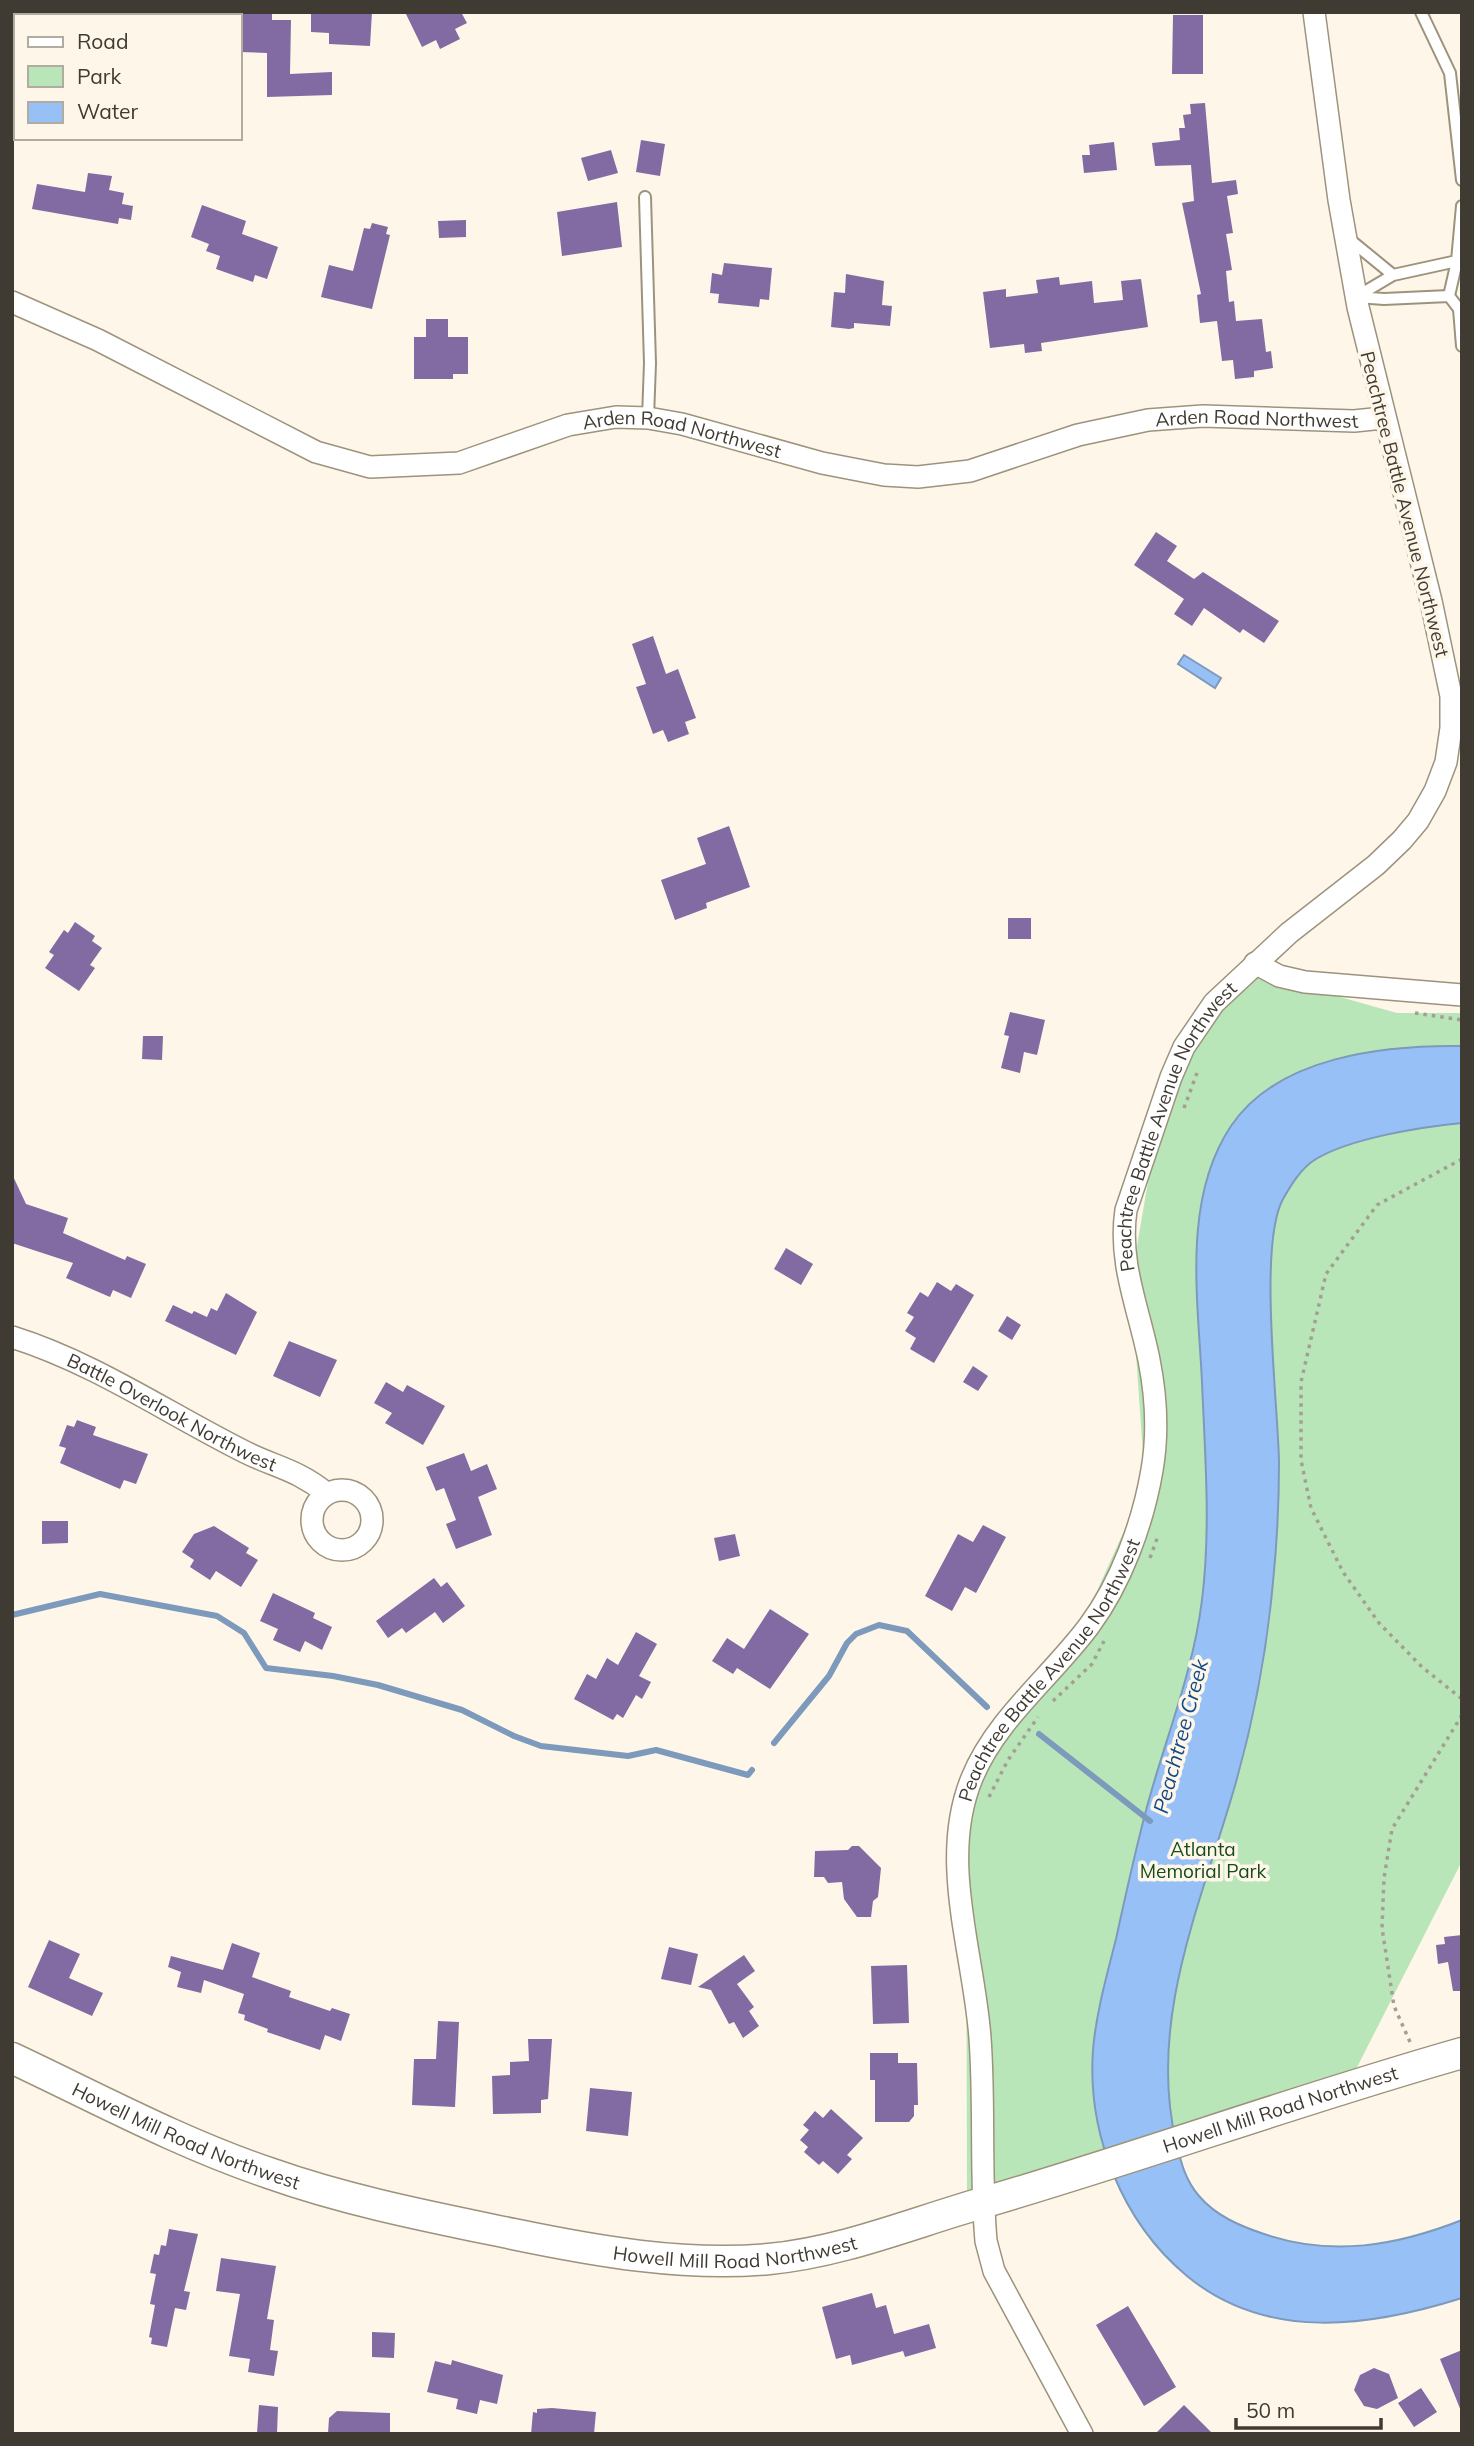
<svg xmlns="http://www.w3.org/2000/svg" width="1474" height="2446" font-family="Mulish,sans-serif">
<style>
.green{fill:#b8e6b9}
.water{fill:#97c1f6;stroke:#7d99bb;stroke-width:2}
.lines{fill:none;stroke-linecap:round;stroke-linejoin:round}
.stream{stroke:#7d99bb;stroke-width:6}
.building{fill:#826aa2}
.service-casing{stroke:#9d937c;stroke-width:14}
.minor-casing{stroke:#9d937c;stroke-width:24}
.secondary-casing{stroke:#9d937c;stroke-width:33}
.path{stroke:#a59f93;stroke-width:3.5;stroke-dasharray:3.5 5;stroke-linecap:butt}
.service{stroke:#fff;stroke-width:10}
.minor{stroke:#fff;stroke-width:21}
.secondary{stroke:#fff;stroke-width:30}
.labels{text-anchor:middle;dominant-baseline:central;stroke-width:7;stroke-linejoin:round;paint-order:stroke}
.street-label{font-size:19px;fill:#403b32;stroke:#fef7e9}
.park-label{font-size:19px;fill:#164c1c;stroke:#fef7e9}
.water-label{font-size:21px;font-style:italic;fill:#144a89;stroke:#fef7e9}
</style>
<rect width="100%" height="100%" fill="#fef7e9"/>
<path class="green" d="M1258,974l139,39h65v848l-113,222 -382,116 -1,-395 127,-204 52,-116 -14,-203 37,-216z"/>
<path class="water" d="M1184,655l37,23 -6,10 -37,-24z
M1462,1046v77c-41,4 -111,15 -146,36 -15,9 -25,26 -33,40 -25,46 -5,204 -4,263 0,39 -2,81 -6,120 -6,67 -19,136 -37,200 -33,117 -89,236 -60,360 5,20 9,38 23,54 17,20 41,30 65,38 68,23 132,12 198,-14v78c-92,29 -195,44 -275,-22 -65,-54 -100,-142 -94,-226 3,-37 14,-75 23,-111 10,-46 20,-92 32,-136 19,-69 45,-131 54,-203 9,-72 3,-145 0,-218 -4,-83 -20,-183 29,-256 47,-70 154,-81 231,-80z"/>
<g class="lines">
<path class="stream" d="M12,1615l88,-21 117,22 27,17 22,35 67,8 45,9 84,25 52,26 27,10 87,10 28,-6 92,25 4,-5
M1039,1734l111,87
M774,1743l55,-67 18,-33 9,-9 23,-9 28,6 80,76"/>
</g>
<path class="building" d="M240,12h32v8h19l-1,54 42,-2v23l-65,2v-44l-27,-1z
M326,12h46l-2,34 -41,-2v-11l-18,-1v-19z
M405,12h56l6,11 -12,6 5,10 -20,10 -4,-9 -14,7z
M1173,15h30v59h-31z
M1205,103l7,80 24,-3 2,14 -11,2 6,37 -7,1 6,36 -6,1 3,31 5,-1 2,20 26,-2 4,33 5,-1 2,17 -19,3v6l-19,2 -2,-19 -11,1 -5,-40 -17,2 -3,-28 4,-1 -19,-91 12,-2 -3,-36 -36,1 -3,-23 28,-3 -1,-12h6l-2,-13 8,-1 -1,-10z
M641,140l24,4 -5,32 -24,-4z
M1114,142l3,28 -33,3 -2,-18h8l-1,-10z
M611,150l7,23 -30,8 -7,-23z
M88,173l24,3 -3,14 15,3 -2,11 11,2 -2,14 -12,-2 -1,6 -86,-15 5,-25 48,8z
M617,202l5,45 -60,9 -5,-44z
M202,205l44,16 -4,13 36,13 -11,32 -12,-4 -2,7 -37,-13 4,-13 -14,-5 3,-7 -18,-7z
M466,220v17l-27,1 -1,-17z
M372,223l16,4 -2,7 4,1 -18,74 -51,-12 8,-32 24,6 11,-43 6,1z
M724,263l48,5 -3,32 -9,-1 -1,8 -41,-4 1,-9 -9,-1 2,-20 10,2z
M846,274l38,7 -2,24 10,1 -2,20 -36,-3v5l-5,1 -18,-2 3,-35 11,1z
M1059,277l1,8 32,-4 2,22 29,-3 -2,-19 20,-2 7,48 -107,16 1,8 -17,2 -1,-9 -34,4 -7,-56 23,-3v8l32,-4 -2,-13z
M426,319h22v18h20v37h-15v5h-39v-42h12z
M1156,532l21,14 -10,15 27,18 9,-7 76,49 -15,22 -21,-14 -3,4 -36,-25 -12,18 -18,-12 10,-15 -50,-34z
M653,636l13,38 12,-5 18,49 -11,4 4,12 -21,8 -5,-12 -10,4 -17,-47 10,-3 -14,-40z
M729,826l21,61 -44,16 1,5 -32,12 -14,-40 45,-16 -9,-26z
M1008,918h23v21h-23z
M75,922l20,14 -3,5 10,7 -12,17 5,3 -16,23 -34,-23 9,-13 -5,-3 15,-22 4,3z
M1010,1012l35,8 -8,35 -13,-3 -4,21 -19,-5 8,-32 -5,-1z
M143,1036h20l-1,24 -20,-1z
M12,1174l14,30 42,14 -5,15 62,27 2,-4 19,8 -15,34 -18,-8 -3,7 -44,-19 7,-15 -61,-20z
M786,1248l27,16 -12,21 -27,-16z
M937,1282l14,9 5,-7 18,11 -40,68 -24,-14 6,-11 -11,-7 9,-14 -7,-4 13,-21 8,5z
M226,1293l31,19 -21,43 -71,-34 8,-16 19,9 2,-3 13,6 4,-9 6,3z
M1007,1316l14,9 -9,15 -14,-9z
M289,1341l48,19 -17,37 -47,-21z
M973,1366l15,10 -10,15 -15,-9z
M386,1382l17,10 4,-7 38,21 -22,39 -38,-22 7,-10 -18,-10z
M77,1420l19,7 -3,8 55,19 -12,30 -12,-4 -4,9 -60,-26 6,-15 -7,-2 8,-21 7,2z
M464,1453l7,18 16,-7 10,25 -19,8 14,38 -36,14 -10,-25 10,-4 -12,-32 -8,3 -10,-24z
M42,1521h26v22l-26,1z
M983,1525l23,12 -30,56 -11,-6 -13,24 -27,-15 33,-62 15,8z
M214,1526l35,22 -3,5 12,7 -17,27 -25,-16 -6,9 -20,-13 4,-7 -12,-8 12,-18z
M735,1534l5,22 -21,5 -5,-23z
M434,1578l7,9 6,-5 18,24 -22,17 -8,-11 -29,21 -4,-5 -14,10 -12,-17z
M273,1593l42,20 -2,5 19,9 -10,23 -17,-9 -5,11 -27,-12 5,-11 -18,-8z
M770,1609l39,25 -39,55 -33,-21 -4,6 -21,-13 15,-23 17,11z
M636,1632l21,12 -18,32 12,6 -9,17 -6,-4 -13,23 -6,-4 -4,6 -39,-21 13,-25 9,5 11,-21 11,7z
M852,1846h7l22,22 -3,29 -5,4 -2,16h-14l-13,-18 -2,-17 -14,1 -4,-6h-10l1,-26 33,-1z
M1462,1935v56h-9l-5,-29 -10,2 -2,-19 9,-1 -1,-7z
M49,1940l31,14 -11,24 34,15 -11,23 -64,-29z
M232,1943l28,10 -8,24 39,14 -2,6 41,14 2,-3 18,6 -9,27 -16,-6 -5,15 -53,-18 1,-3 -24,-9 1,-5 -7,-2 6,-19 -40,-14 -3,13 -24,-6 4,-15 -13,-5 3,-11 52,14z
M669,1947l29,7 -7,31 -30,-6z
M744,1955l11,16 -18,13 17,23 -5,4 10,15 -16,12 -9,-16 -5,2 -18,-34 -13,-3z
M907,1965l2,58 -36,1 -2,-58z
M438,2021l21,1 -4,85 -43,-2 2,-46h22z
M528,2039h24l-4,60 -7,1v13l-48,1 -1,-38 18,-1v-13l19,-1z
M870,2053h28v10h19l1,42h-4v11l-5,6h-34v-42h-5z
M590,2088l42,4 -4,44 -42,-5z
M831,2109l32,29 -16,17 5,4 -14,15 -15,-13 -4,4 -15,-13 4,-5 -8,-7 9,-10 -6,-5 12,-14 8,7z
M169,2229l29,5 -14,57 6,1 -4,18 -11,-2 -8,39 -16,-3 1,-6 -3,-1 6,-32 -5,-1 6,-30 -6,-1 4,-19 5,1 2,-10 5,1z
M221,2258l55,8 -9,53 7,1 -4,30 8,1 -4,25 -26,-4 2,-13 -21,-3 11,-62 -24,-3z
M872,2293l4,15 10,-3 8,29 35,-10 7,24 -31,9 -2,-6 -51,14 -2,-10 -14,4 -14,-52z
M1128,2306l48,81 -32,19 -48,-81z
M372,2332l23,1 -1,25 -22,-1z
M1462,2350v61h-1l-21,-52z
M452,2360l51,15 -6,29 -17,-4 -3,14 -21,-5 2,-10 -31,-7 8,-31 16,4z
M1374,2368l15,6 9,24 -21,11 -13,-3 -10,-16 6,-15z
M1421,2388l16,24 -23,15 -16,-24z
M259,2405l19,2 -1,27 -20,-1z
M1184,2405l29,29h-58z
M552,2408l44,4 -2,22h-63l2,-22 4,1v-4z
M337,2411l53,2v21h-62l1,-16z"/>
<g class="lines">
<g class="service-casing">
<path id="service" d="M1421,12l29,61 12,107
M645,197l5,166 -2,55
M1462,206l-5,55 -8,35 10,13 3,37
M1349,239l44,36
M1356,297l37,-22 64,-14
M1357,297l27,2 65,-3"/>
</g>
<g class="minor-casing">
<g id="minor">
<path id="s1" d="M12,302l86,38 218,112 54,15 89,-4 109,-38 48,-8 32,1 34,6 140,39 62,12 34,2 52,-6 108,-36 70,-15 55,-4 151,5 29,-3"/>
<path d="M1255,963l24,13 26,6 157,13"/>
<path id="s2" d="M12,1337c83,26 155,76 233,115 30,15 53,18 81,41"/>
<circle cx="342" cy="1520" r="30"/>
<path id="s3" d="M1082,2434l-88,-163 -8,-30c-6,-68 -1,-136 -6,-203 -6,-85 -42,-178 -8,-260 24,-59 79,-101 117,-152 32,-43 54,-103 63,-156 6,-35 4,-75 -3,-110 -10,-51 -31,-97 -23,-150l45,-133 13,-30 30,-44 75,-70 87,-68 26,-25 16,-19 17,-30 11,-29 5,-34v-32l-20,-95 -73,-294 -19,-107 -25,-188"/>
</g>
</g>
<g class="secondary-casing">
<g id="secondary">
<path id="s4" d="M12,2058c85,40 168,85 257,115 79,28 162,44 244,61 82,17 172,33 256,25 74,-7 143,-36 213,-56 161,-47 318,-104 480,-150"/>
</g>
</g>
<path class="path" d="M1415,1013l47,7
M1184,1108l13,-35
M1462,1159l-85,46 -51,69 -25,108v78l10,48 32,64 36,51 43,44 40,32
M1150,1558l8,-22
M1053,1701l39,-37 12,-23
M989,1797l19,-37 30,-43
M1410,2042l-16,-36 -12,-78 2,-50 8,-49 70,-114"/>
<use href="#service" class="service"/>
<use href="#minor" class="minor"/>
<use href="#secondary" class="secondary"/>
</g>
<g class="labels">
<g class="street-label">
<text stroke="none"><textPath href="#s1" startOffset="1304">Arden Road Northwest</textPath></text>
<text stroke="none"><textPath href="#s1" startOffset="716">Arden Road Northwest</textPath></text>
<text transform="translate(1405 504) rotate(76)">Peachtree Battle Avenue Northwest</text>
<text stroke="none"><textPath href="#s3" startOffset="1404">Peachtree Battle Avenue Northwest</textPath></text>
<text stroke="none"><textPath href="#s2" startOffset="177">Battle Overlook Northwest</textPath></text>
<text stroke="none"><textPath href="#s3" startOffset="816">Peachtree Battle Avenue Northwest</textPath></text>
<text stroke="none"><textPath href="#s4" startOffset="1325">Howell Mill Road Northwest</textPath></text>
<text stroke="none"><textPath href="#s4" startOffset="191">Howell Mill Road Northwest</textPath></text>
<text stroke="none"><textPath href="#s4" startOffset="758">Howell Mill Road Northwest</textPath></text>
</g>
<g class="park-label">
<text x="1203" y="1849">Atlanta<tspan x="1203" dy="22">Memorial Park</tspan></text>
</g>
<g class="water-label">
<text transform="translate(1180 1736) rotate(-75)">Peachtree Creek</text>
</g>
</g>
<rect width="1474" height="2446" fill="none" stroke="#403b32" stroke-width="28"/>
<rect x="14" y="14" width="228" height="126" fill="#fef7e9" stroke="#b2aca0" stroke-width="2"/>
<rect x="28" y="37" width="35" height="10" fill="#ffffff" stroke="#b2aca0" stroke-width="2"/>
<text x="77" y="49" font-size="21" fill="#403b32">Road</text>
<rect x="28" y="66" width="35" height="21" fill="#b8e6b9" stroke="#b2aca0" stroke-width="2"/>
<text x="77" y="84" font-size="21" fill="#403b32">Park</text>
<rect x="28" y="102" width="35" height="21" fill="#97c1f6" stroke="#b2aca0" stroke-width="2"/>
<text x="77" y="119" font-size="21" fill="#403b32">Water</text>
<path d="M1236 2418v10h145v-10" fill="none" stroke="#403b32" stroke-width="3.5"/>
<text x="1246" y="2418" font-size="21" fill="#403b32" stroke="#fef7e9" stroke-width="5" paint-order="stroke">50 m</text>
</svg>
